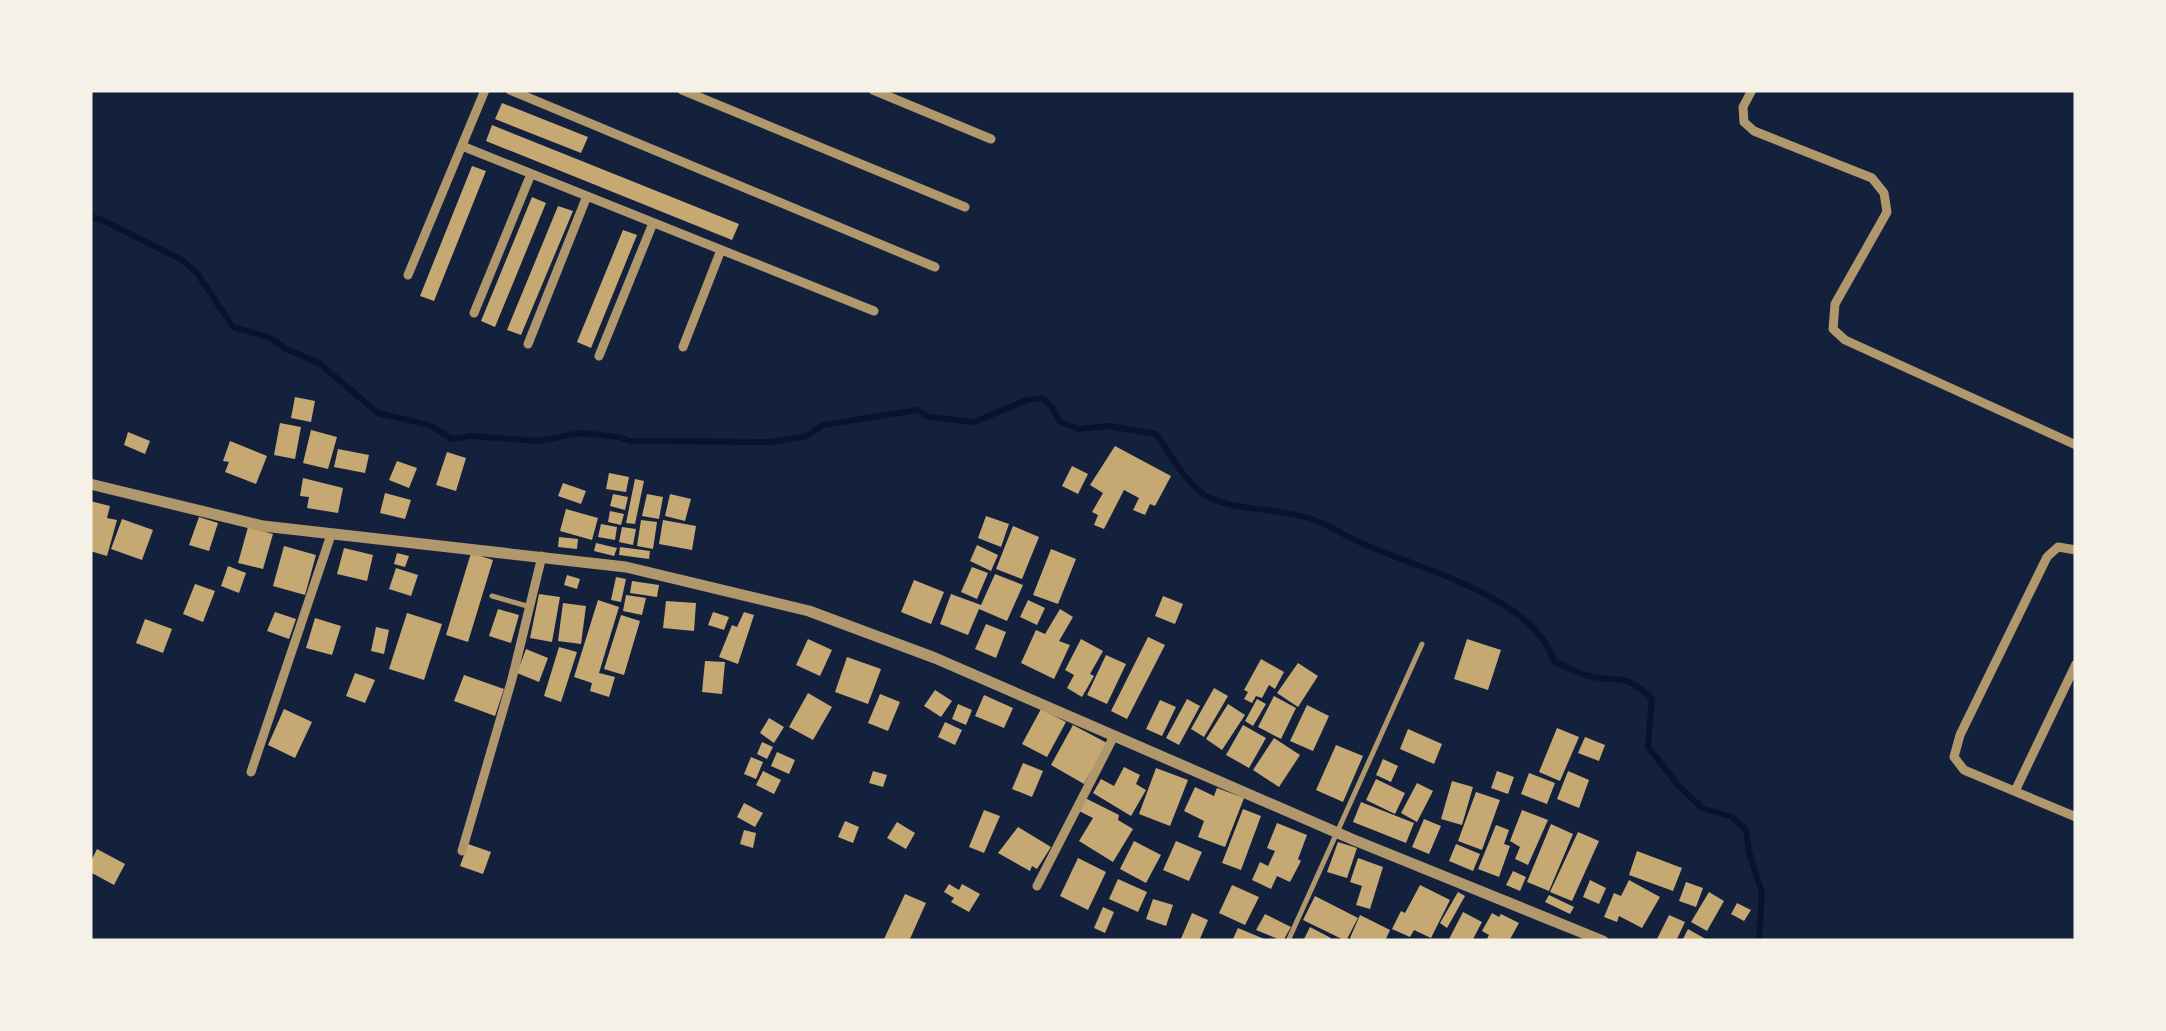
<svg xmlns="http://www.w3.org/2000/svg" width="2166" height="1031" font-family="'Public Sans',sans-serif">
<style>
.lines{fill:none;stroke-linecap:round;stroke-linejoin:round}
.stream{stroke:#0b132b;stroke-width:6}
.building{fill:#c6a872}
.service{stroke:#b1986c;stroke-width:5}
.minor{stroke:#b1986c;stroke-width:9}
.tertiary{stroke:#b1986c;stroke-width:11}
</style>
<rect width="100%" height="100%" fill="#14213d"/>
<g class="lines">
<path class="stream" d="M90,217l12,3 80,40 15,13 36,54 38,11 15,11 33,14 59,50 51,12 23,14 19,-3 67,5 43,-8 38,4 11,4 141,1 36,-6 16,-11 94,-15 12,7 45,5 53,-22 15,-2 10,9 8,15 19,7 29,-3 48,8c15,20 31,53 54,64 30,13 67,10 98,20 18,5 32,15 49,23 59,28 175,53 197,120 13,7 25,13 39,16 31,5 33,-3 59,22l-4,48 30,38 24,23 30,9 14,13 3,22 13,41 -3,48"/>
</g>
<path class="building" d="M502,103l86,34 -7,16 -86,-34z
M492,125l247,99 -7,16 -246,-99z
M472,166l14,5 -52,130 -14,-5z
M532,197l14,6 -51,124 -14,-6z
M558,206l15,5 -52,124 -14,-5z
M623,230l14,5 -46,113 -14,-6z
M295,397l20,4 -4,21 -20,-4z
M280,423l21,4 -6,32 -21,-4z
M311,430l26,7 -9,32 -25,-6z
M128,432l22,9 -5,13 -21,-9z
M230,441l37,15 -11,28 -31,-12 4,-10 -6,-1z
M1115,446l56,30 -16,30 -5,-2 -5,11 -12,-5 6,-12 -15,-8 -20,39 -10,-4 4,-10 -6,-3 11,-19 -13,-8z
M338,449l31,6 -4,18 -31,-6z
M447,452l19,6 -10,33 -20,-6z
M397,461l20,7 -8,20 -20,-8z
M1072,466l16,8 -10,20 -16,-8z
M609,473l20,4 -3,15 -20,-3z
M303,478l40,10 -5,25 -31,-5 2,-11 -9,-1z
M635,479l9,2 -9,43 -9,-1z
M563,483l23,8 -5,13 -23,-8z
M385,493l26,7 -6,19 -25,-6z
M613,494l15,3 -3,13 -15,-4z
M647,494l16,3 -4,22 -17,-3z
M670,494l21,5 -6,22 -20,-5z
M90,501l20,5 -3,12 10,2 -10,36 -17,-5z
M566,509l32,9 -6,22 -32,-9z
M610,511l14,3 -3,11 -13,-3z
M986,516l23,8 -8,23 -23,-9z
M199,517l19,6 -9,28 -20,-6z
M122,519l31,11 -11,30 -31,-11z
M641,520l16,2 -4,27 -16,-3z
M663,520l33,6 -4,24 -33,-6z
M601,524l16,3 -2,13 -17,-3z
M1013,526l26,11 -17,42 -26,-10z
M248,527l25,7 -10,35 -25,-6z
M622,527l14,2 -3,16 -14,-3z
M559,537l19,2 -1,10 -19,-2z
M596,543l21,5 -3,8 -20,-5z
M977,545l21,10 -7,16 -21,-10z
M284,546l32,9 -11,40 -32,-9z
M620,547l30,4 -1,8 -30,-4z
M344,548l29,7 -6,26 -30,-7z
M1051,549l25,10 -18,45 -25,-9z
M397,553l12,3 -4,11 -11,-3z
M471,553l22,7 -25,82 -22,-7z
M228,566l18,7 -7,20 -18,-7z
M972,567l16,6 -11,26 -16,-7z
M396,568l22,7 -7,21 -22,-7z
M995,574l28,11 -16,36 -28,-12 -11,26 -28,-11 11,-30 30,11z
M567,575l13,4 -3,10 -13,-4z
M616,577l10,2 -5,23 -10,-2z
M914,580l30,12 -13,32 -30,-12z
M632,581l27,4 -2,12 -27,-4z
M195,584l20,7 -12,31 -20,-8z
M539,594l21,3 -8,45 -22,-4z
M626,595l20,3 -4,17 -19,-4z
M1163,596l20,8 -8,20 -20,-8z
M598,600l21,7 -20,66 16,4 -6,20 -19,-6 2,-8 -18,-6z
M1028,600l17,8 -8,17 -17,-8z
M666,601l30,2 -2,28 -31,-3z
M563,603l23,3 -5,38 -23,-3z
M498,609l21,6 -8,28 -22,-7z
M1060,609l13,8 -14,24 11,4 -16,34 -33,-16 15,-33 9,4z
M275,612l21,7 -7,20 -22,-8z
M713,612l16,5 -5,13 -16,-5z
M744,612l10,3 -16,49 -19,-7 13,-32 5,2z
M407,613l35,11 -18,56 -35,-11z
M621,615l19,6 -16,54 -20,-6z
M315,618l26,8 -9,29 -26,-7z
M145,619l27,10 -9,24 -27,-10z
M986,624l20,8 -10,26 -21,-9z
M376,627l13,3 -5,24 -13,-3z
M1148,637l17,8 -38,74 -16,-8z
M808,639l24,11 -12,26 -24,-11z
M1081,639l22,12 -13,23 4,2 -12,21 -15,-9 7,-13 -9,-5z
M1467,639l34,11 -13,40 -34,-11z
M559,647l18,5 -16,50 -17,-6z
M526,649l22,9 -9,24 -22,-9z
M1106,655l20,9 -19,40 -20,-9z
M847,657l34,12 -13,35 -33,-12z
M1261,659l23,13 -9,17 -6,-4 -7,13 -6,-2 -4,7 -8,-4 4,-7 -4,-2z
M705,661l20,1 -3,32 -20,-2z
M1298,663l20,13 -20,31 -21,-14z
M355,673l20,7 -10,23 -19,-7z
M464,675l40,14 -9,27 -41,-15z
M1214,688l14,8 -24,41 -13,-8z
M935,690l17,11 -11,16 -17,-11z
M808,693l24,14 -19,33 -24,-13z
M880,694l20,8 -12,29 -20,-8z
M984,695l29,13 -9,20 -29,-12z
M1274,696l22,12 -15,31 -23,-12z
M1187,699l13,7 -21,39 -13,-7z
M1257,699l9,5 -13,22 -8,-5z
M1160,700l16,7 -14,29 -16,-7z
M958,704l14,6 -6,15 -14,-6z
M1228,704l17,11 -23,35 -16,-11z
M1307,705l22,11 -16,35 -23,-10z
M284,709l28,13 -17,36 -27,-13z
M1041,709l25,13 -19,35 -25,-13z
M769,718l15,9 -10,16 -14,-10z
M945,722l17,8 -7,15 -17,-8z
M1073,725l34,18 -23,41 -33,-19z
M1243,725l23,13 -17,30 -23,-13z
M1557,728l22,9 -19,44 -21,-9z
M1408,729l34,15 -8,20 -34,-15z
M1585,737l20,8 -6,16 -21,-8z
M1274,738l26,17 -21,32 -26,-17z
M762,742l11,5 -6,12 -10,-5z
M1336,745l27,11 -20,46 -27,-12z
M777,752l18,8 -6,14 -18,-8z
M751,757l12,5 -7,17 -12,-5z
M1383,759l15,7 -7,16 -15,-7z
M1023,763l20,8 -11,26 -20,-8z
M1124,767l16,8 -4,9 10,6 -15,26 -38,-23 8,-14 13,7z
M1156,768l32,12 -18,46 -31,-12z
M763,771l18,9 -7,14 -18,-9z
M873,771l14,4 -4,12 -14,-4z
M1497,771l17,6 -6,17 -17,-6z
M1568,771l21,9 -10,28 -22,-9z
M1529,773l26,10 -8,21 -26,-10z
M1376,779l29,14 -10,21 -29,-14z
M1452,781l21,6 -11,38 -21,-6z
M1417,783l16,8 -16,31 -16,-9z
M1195,787l19,9 3,-8 27,10 -19,49 -27,-10 6,-16 -20,-10z
M1476,792l24,8 -18,50 -24,-9z
M1083,797l36,18 -1,5 15,9 -20,33 -34,-21 14,-23 -16,-8z
M1361,802l53,21 -8,20 -53,-21z
M744,803l19,10 -8,14 -18,-10z
M1243,809l18,7 -20,54 -19,-7z
M984,810l16,6 -16,37 -15,-6z
M1522,810l26,10 -20,45 -13,-6 5,-12 -10,-6z
M1424,819l17,7 -12,28 -17,-7z
M845,821l14,6 -6,16 -15,-6z
M897,822l18,11 -9,16 -19,-11z
M1277,823l30,12 -9,24 3,2 -11,21 -13,-6 -6,13 -19,-9 8,-18 8,4 7,-15 -8,-3z
M1551,824l22,10 -24,57 -22,-9z
M1496,825l13,5 -5,14 6,2 -11,31 -21,-8z
M1018,827l33,20 -14,22 -5,-3 -2,5 -32,-18z
M744,830l12,3 -3,15 -13,-4z
M1578,832l21,9 -27,60 -22,-9z
M1134,841l27,14 -15,28 -26,-14z
M1176,841l26,11 -13,29 -26,-11z
M1338,842l19,6 -10,30 -20,-6z
M468,844l23,8 -8,22 -23,-8z
M1456,844l24,10 -7,17 -24,-10z
M97,849l28,15 -11,21 -24,-13v-9z
M1637,851l45,17 -9,23 -44,-16z
M1078,858l28,14 -18,38 -28,-14z
M1358,858l25,9 -13,42 -14,-4 6,-19 -12,-4z
M1513,871l13,6 -6,14 -14,-6z
M1118,879l29,13 -9,20 -29,-13z
M1590,880l16,8 -7,16 -16,-7z
M1629,880l31,17 -18,31 -23,-12 -2,6 -13,-5 10,-24 7,3z
M1686,882l17,6 -7,19 -17,-6z
M949,884l10,6 3,-6 18,10 -11,18 -18,-10 3,-4 -10,-6z
M1232,885l27,12 -14,28 -26,-12z
M1420,885l30,15 -19,38 -17,-8 -4,7 -18,-8 9,-18 4,2z
M1458,892l7,4 -18,32 -7,-5z
M1709,892l15,9 -17,30 -16,-9z
M905,894l21,9 -17,38h-21l-4,-2z
M1549,895l25,12 -4,7 -25,-12z
M1315,896l43,22 -12,23 -43,-21z
M1153,899l20,6 -7,21 -20,-7z
M1737,903l14,7 -7,11 -13,-7z
M1103,907l11,5 -9,21 -11,-5z
M1463,912l19,10 -10,19h-24z
M1192,913l16,7 -9,21h-19z
M1492,913l7,4 2,-3 18,9 -10,18h-23l3,-6 -7,-4z
M1265,914l26,13 -8,14 -27,-11z
M1360,915l30,15 -5,11h-29l-6,-3z
M1669,915l16,7 -9,19h-20z
M1310,927l21,11 -2,3h-26z
M1238,928l31,13h-37z
M1688,929l21,12h-27z"/>
<g class="lines">
<path class="service" d="M492,596l35,10
M1288,941l134,-297"/>
<path class="minor" d="M510,90l425,177
M682,90l283,117
M873,90l118,49
M1752,90l-9,17 1,15 10,9 118,47 12,15 3,19 -52,92 -2,25 12,11 231,105
M462,146l412,165
M408,275l77,-185
M474,313l57,-139
M528,344l59,-148
M683,347l38,-97
M599,356l54,-133
M2076,550l-18,-3 -11,10 -87,178 -6,22 10,13 112,47
M251,772l80,-237
M2016,789l60,-125
M462,851l50,-172 30,-123
M1037,886l77,-150"/>
<path class="tertiary" d="M90,484l173,42 363,41 183,44 126,47 419,182 249,101"/>
</g>
<rect width="2166" height="1031" fill="none" stroke="#f6f1e7" stroke-width="185"/>
</svg>
